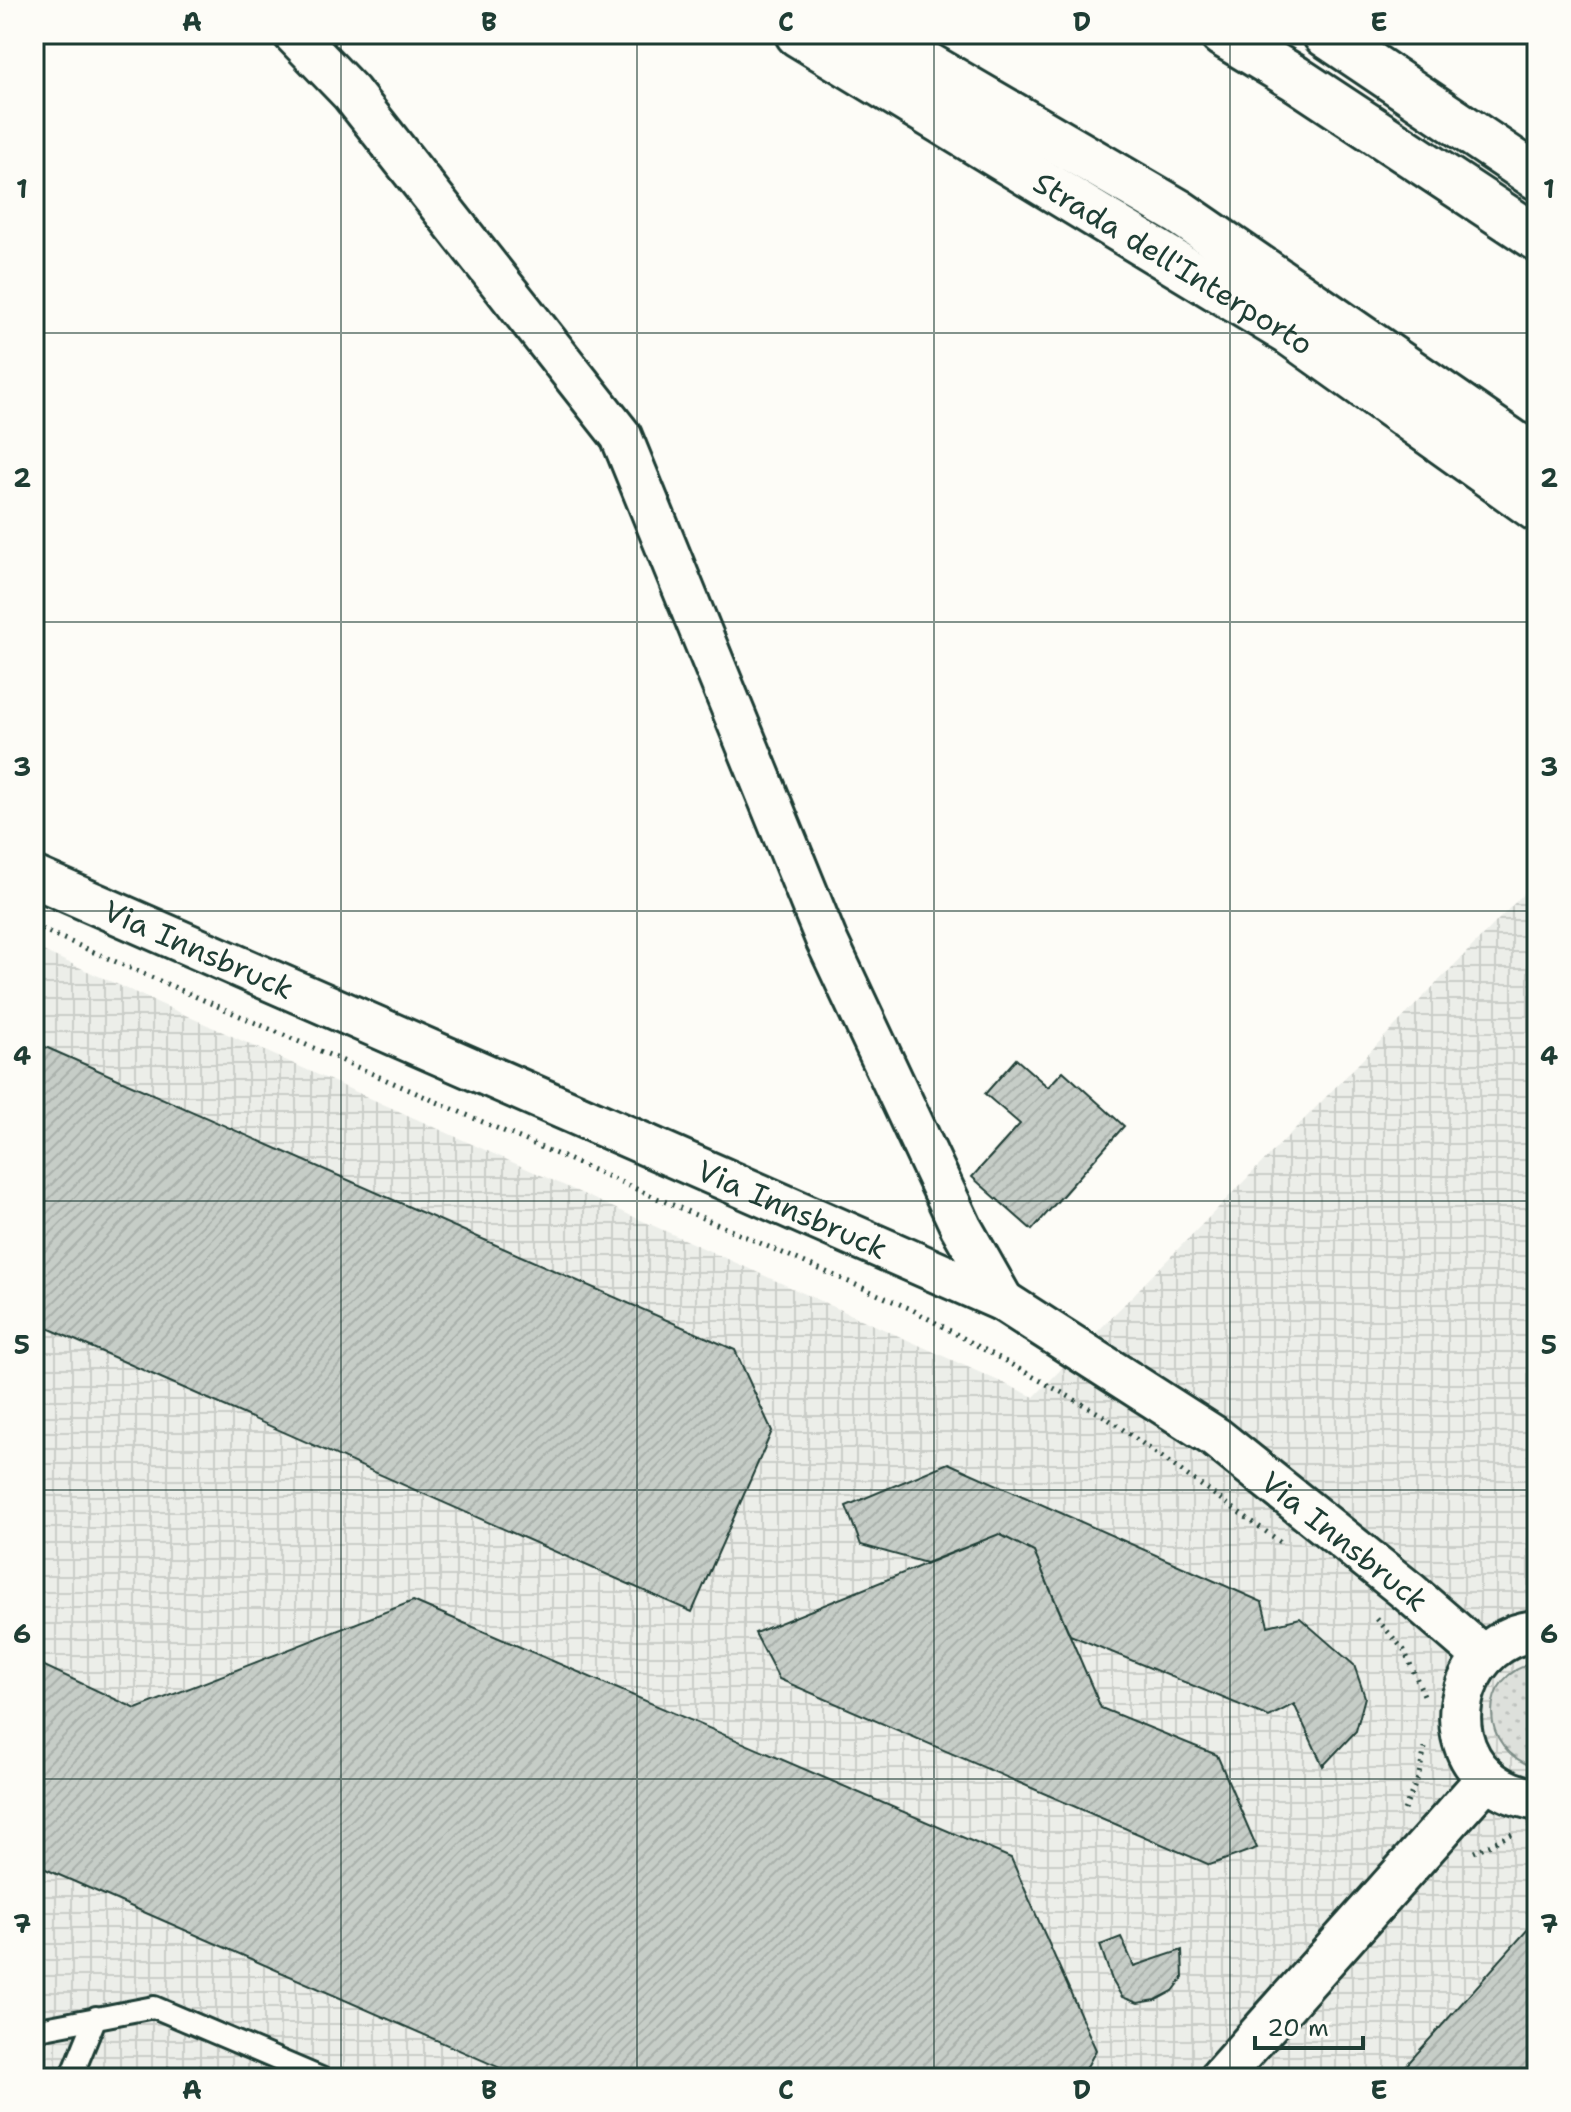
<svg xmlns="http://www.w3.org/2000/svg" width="1571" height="2112" font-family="'Shantell Sans',sans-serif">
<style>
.industrial{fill:url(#industrial-grid)}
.grass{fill:url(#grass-dots);stroke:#7e8e88;stroke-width:2}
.building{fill:url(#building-hatch);stroke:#1f3d34;stroke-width:2}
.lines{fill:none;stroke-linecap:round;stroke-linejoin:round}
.service-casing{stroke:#1f3d34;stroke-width:26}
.minor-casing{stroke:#1f3d34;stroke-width:46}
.trunk-casing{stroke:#1f3d34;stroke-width:50}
.motorway-casing{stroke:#1f3d34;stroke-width:50}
.path{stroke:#1f3d34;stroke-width:5;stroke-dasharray:2 6;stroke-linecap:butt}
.service{stroke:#fdfcf7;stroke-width:20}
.minor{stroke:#fdfcf7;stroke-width:40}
.trunk{stroke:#fdfcf7;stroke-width:44}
.motorway{stroke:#fdfcf7;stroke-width:44}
.grid{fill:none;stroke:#1f3d34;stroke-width:2;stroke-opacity:0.55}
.labels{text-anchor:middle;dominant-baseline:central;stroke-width:6;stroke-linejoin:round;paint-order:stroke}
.street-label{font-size:30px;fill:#1f3d34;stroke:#fdfcf7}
.neatline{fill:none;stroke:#1f3d34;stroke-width:3}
.grid-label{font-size:26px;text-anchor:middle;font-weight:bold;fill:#1f3d34}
</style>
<defs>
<pattern id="industrial-grid" width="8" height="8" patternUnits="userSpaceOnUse" patternTransform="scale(2)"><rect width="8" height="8" fill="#eceee9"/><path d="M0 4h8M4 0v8" fill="none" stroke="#cacdc8"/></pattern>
<pattern id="grass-dots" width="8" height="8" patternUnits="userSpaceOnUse" patternTransform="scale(2)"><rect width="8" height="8" fill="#dde0db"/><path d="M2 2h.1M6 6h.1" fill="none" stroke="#bdc1bd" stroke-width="1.8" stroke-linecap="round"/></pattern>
<pattern id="building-hatch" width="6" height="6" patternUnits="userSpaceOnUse" patternTransform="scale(2)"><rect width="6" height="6" fill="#c6cdc7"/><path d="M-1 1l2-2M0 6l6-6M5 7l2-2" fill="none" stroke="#aab1ac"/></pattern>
</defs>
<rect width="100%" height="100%" fill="#fdfcf7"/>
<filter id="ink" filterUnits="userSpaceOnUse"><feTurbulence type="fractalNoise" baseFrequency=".0125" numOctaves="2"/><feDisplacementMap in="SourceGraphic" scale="16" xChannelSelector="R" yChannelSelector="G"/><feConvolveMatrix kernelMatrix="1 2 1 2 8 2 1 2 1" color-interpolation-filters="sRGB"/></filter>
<g filter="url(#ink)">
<path class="industrial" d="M1537,880v1198h-1503v-1131l1000,450z"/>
<path class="grass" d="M1537,1662v106c-59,-17 -61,-94 0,-106z"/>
<path class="building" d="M34,1042l701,308 37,81 -80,181 -658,-290z
M1016,1059l32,28 15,-16 61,55 -92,104 -60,-53 48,-53 -35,-30z
M948,1463l314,139 6,24 32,-8 54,47 11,32 -9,34 -33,35 -29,-62 -25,13 -199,-82 -36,-83 -35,-18 -73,29 -65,-18 -15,-39z
M999,1534l35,18 67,156 116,47 40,93 -47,17 -431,-186 -24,-46z
M413,1601l598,257 85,192 -15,28h-558l-489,-214v-203l102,48z
M1537,1919v159h-142z
M1121,1937l13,29 48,-16 1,28 -10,13 -17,9 -18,3 -16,-6 -10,-17 -12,-35z
M168,2067l25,11h-29z"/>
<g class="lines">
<g class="service-casing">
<path id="service" d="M34,2030l120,-23 167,71
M34,2075l2,3
M71,2078l25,-61"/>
</g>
<g class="minor-casing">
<g id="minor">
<path d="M294,34l57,59 270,343 205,503 135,288 42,74"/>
<path id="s1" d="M34,877l969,424 212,136 194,155 74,64"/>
<path d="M1537,1631c-71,6 -104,99 -50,147 14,13 32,18 50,22"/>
<path d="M1220,2078l267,-300"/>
</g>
</g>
<g class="trunk-casing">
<g id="trunk">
<path id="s2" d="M798,34l492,299 247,176"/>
<path d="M874,34l305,178 358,247"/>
</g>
</g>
<g class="motorway-casing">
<path id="motorway" d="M1222,34l73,44 242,160
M1325,34l212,143"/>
</g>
<path class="path" d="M34,926l877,383 193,107 178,127
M1377,1619l27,31 20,45
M1404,1810l14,-32 7,-30
M1474,1852l38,-18"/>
<use href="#service" class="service"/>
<use href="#minor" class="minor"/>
<use href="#trunk" class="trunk"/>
<use href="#motorway" class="motorway"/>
</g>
</g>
<path class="grid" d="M341,34v2044M637,34v2044M934,34v2044M1230,34v2044M34,333h1503M34,622h1503M34,911h1503M34,1201h1503M34,1490h1503M34,1779h1503"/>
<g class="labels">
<g class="street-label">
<text stroke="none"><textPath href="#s2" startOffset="440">Strada dell'Interporto</textPath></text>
<text stroke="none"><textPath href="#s1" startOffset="180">Via Innsbruck</textPath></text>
<text stroke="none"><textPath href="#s1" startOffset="828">Via Innsbruck</textPath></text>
<text stroke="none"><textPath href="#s1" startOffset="1476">Via Innsbruck</textPath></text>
</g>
</g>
<rect width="1571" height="2112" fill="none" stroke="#fdfcf7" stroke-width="88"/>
<path d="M1255 2036v12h108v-12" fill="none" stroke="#1f3d34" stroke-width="4"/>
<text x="1267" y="2036" font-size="24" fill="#1f3d34" stroke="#fdfcf7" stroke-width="6" paint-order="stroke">20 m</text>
<rect x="44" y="44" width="1483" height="2024" class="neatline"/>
<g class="grid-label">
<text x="192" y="31">A</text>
<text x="489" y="31">B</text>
<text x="786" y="31">C</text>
<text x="1082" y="31">D</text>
<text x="1379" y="31">E</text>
<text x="22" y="198">1</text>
<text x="1549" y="198">1</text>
<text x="22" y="487">2</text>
<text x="1549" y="487">2</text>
<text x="22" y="776">3</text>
<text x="1549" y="776">3</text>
<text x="22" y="1065">4</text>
<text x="1549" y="1065">4</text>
<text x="22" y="1354">5</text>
<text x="1549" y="1354">5</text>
<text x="22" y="1643">6</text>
<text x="1549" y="1643">6</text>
<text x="22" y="1933">7</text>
<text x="1549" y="1933">7</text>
<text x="192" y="2099">A</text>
<text x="489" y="2099">B</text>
<text x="786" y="2099">C</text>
<text x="1082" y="2099">D</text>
<text x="1379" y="2099">E</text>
</g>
</svg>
